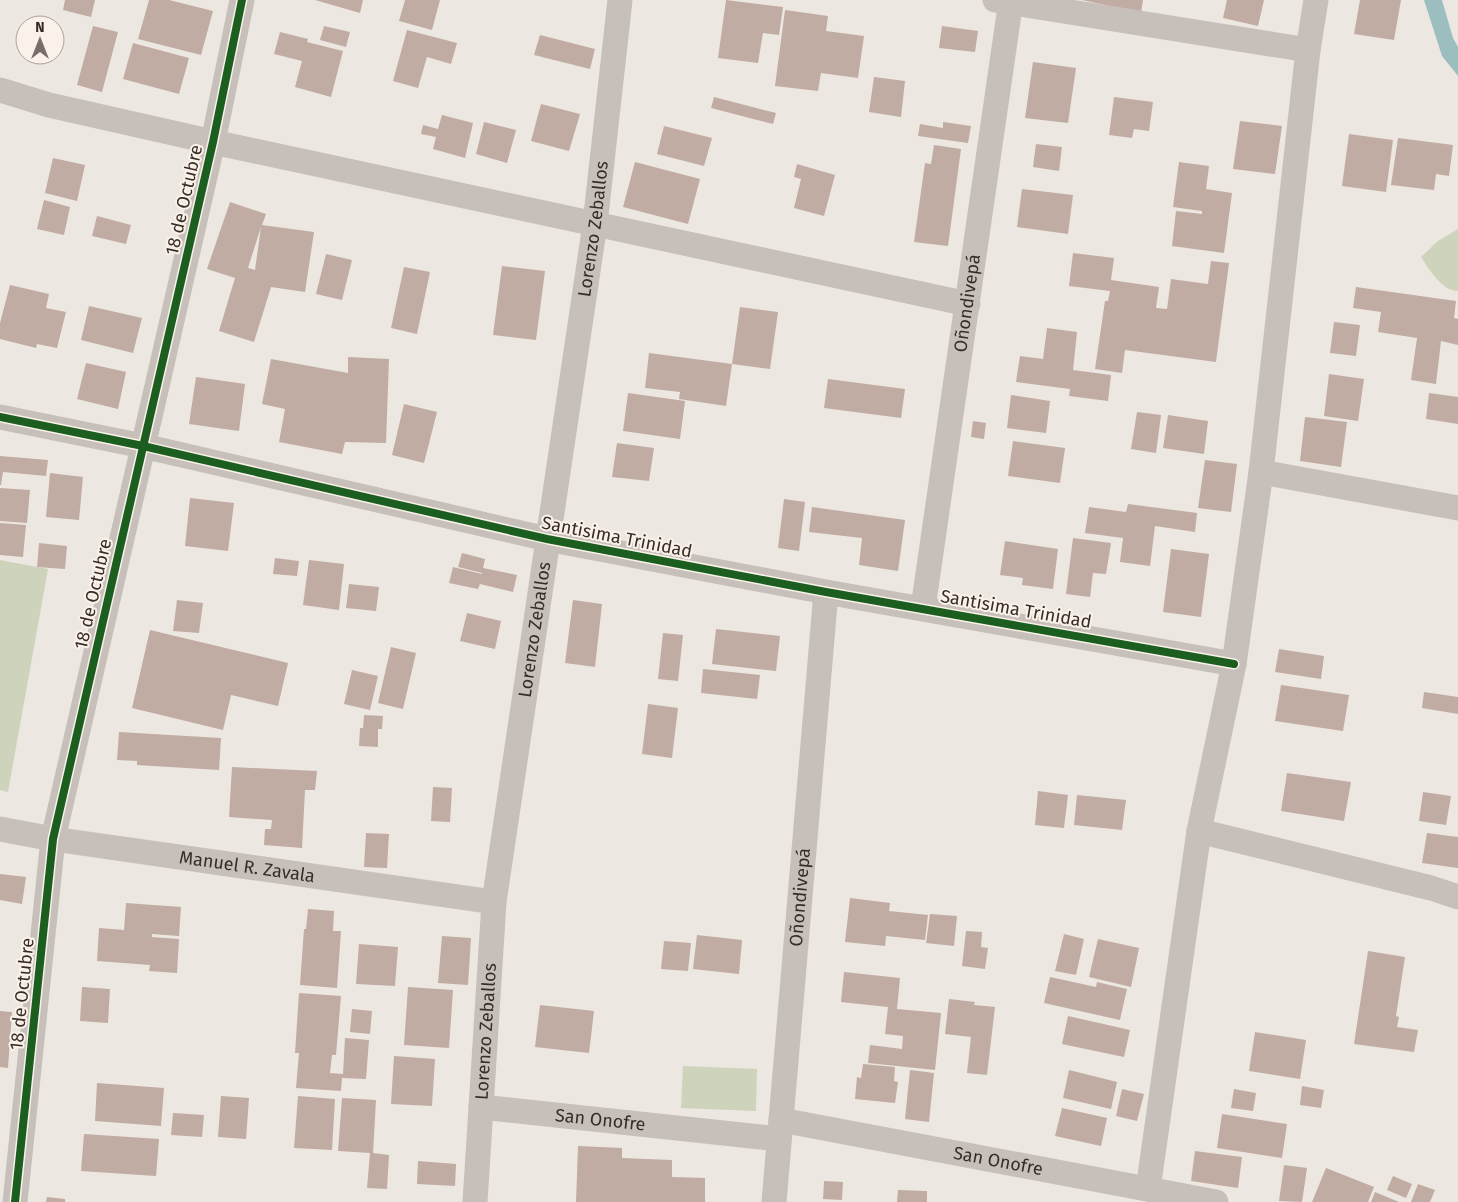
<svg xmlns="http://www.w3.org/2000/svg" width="1458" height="1202" font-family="'Fira Sans',sans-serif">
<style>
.green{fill:#ced3bb}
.water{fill:#9dbebf}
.building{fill:#c1aca3;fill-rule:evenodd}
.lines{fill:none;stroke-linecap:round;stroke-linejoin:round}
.minor{stroke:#c7c0ba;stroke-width:25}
.cycleway-casing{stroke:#faf2e9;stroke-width:11}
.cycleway{stroke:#1b5e20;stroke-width:8}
.labels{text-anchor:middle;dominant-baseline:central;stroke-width:4;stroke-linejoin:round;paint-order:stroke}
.street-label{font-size:18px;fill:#372d28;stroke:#faf2e9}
</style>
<rect width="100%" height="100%" fill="#ede7e1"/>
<path class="green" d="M1458,229v62c-16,0 -29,-22 -37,-34l17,-16z
M0,560l48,9 -40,223 -8,-2z
M683,1066l74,3 -1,42 -75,-3z"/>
<path class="water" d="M1424,0h18l11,38 5,9v29l-16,-20z"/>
<path class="building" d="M65,0h30l-4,17 -28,-7z
M149,0h20l44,11 -12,44 -63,-16z
M315,0h48l-3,13z
M405,0h35l-8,30 -33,-9z
M726,0l57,7 -4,28 -16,-2 -5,30 -40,-5z
M1082,0h61l-2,13z
M1227,0h37l-6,26 -35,-8z
M1360,0h41l-7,40 -40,-6z
M785,10l43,6 -2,15 38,5 -6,42 -37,-5 -3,18 -43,-5z
M93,26l25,6 -16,60 -25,-7z
M324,26l26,6 -4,15 -26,-7z
M942,26l36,5 -3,21 -36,-4z
M407,30l50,13 -6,21 -24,-7 -9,31 -25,-7z
M280,32l28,7 -1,3 36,9 -12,46 -36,-10 7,-26 -28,-7z
M540,35l55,14 -5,20 -56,-14z
M133,43l56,15 -10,36 -56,-15z
M1033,62l43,6 -8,55 -43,-5z
M874,77l31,4 -4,36 -32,-5z
M714,97l62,16 -3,11 -62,-16z
M1114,97l39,5 -4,29 -15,-2 -2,9 -23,-3z
M541,104l39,10 -11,37 -38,-10z
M442,115l31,8 -8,35 -32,-9 3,-12 -15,-3 2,-9 15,4z
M1240,121l42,5 -7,48 -42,-5z
M484,122l32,8 -9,33 -31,-9z
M943,122l28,4 -3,17 -50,-7 2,-12 23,4z
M664,126l48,12 -8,28 -47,-12z
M1349,134l44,6 -7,52 -44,-6z
M1398,138l55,7 -4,31 -13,-2 -2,16 -43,-5z
M1036,144l26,3 -3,24 -26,-4z
M934,145l27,4 -13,97 -34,-4 11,-79 6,1z
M53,158l32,7 -8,36 -32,-8z
M635,162l65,17 -12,45 -65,-17z
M1179,162l30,4 -3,23 26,4 -8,60 -52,-7 4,-35 26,3v-3l-29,-4z
M797,164l38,11 -11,41 -30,-8 7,-29 -7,-2z
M1022,189l51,6 -5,39 -51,-7z
M44,200l26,7 -6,28 -27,-6z
M230,202l36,12 -4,11 52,7 -9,60 -34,-5 -17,55 -35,-11 16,-53 -28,-9zM261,227l-6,43 -7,-2z
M97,216l34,9 -5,19 -34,-8z
M1073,253l41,5 -3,22 48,7 -3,21 11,1 4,-30 37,5 3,-23 18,2 -13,99 -91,-12 -3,23 -27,-4 10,-68h3l2,-10 -41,-5z
M326,254l26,6 -10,40 -26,-6z
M502,266l43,5 -9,69 -43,-5z
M404,267l26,5 -13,62 -26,-6z
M10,285l39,9 -3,14 20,4 -9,36 -20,-4 -1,4 -36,-9v-16z
M1356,287l100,14 -2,17 4,1v26l-17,-4 -5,43 -25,-4 6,-42 -39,-6 3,-20 -28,-4z
M89,306l53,12 -9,35 -52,-13z
M740,307l38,5 -8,57 -38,-5z
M1334,322l26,3 -4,31 -26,-3z
M1047,328l30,4 -4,38 38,5 -3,26 -39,-5 1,-7 -54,-7 4,-26 23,3z
M649,353l83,11 -6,42 -47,-7 1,-7 -35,-4z
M348,357l41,2 -3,84 -41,-1 -3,12 -63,-12 6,-33 -23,-5 9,-45 77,14z
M86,363l40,9 -8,37 -41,-10z
M1329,374l35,5 -6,42 -34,-5z
M196,377l49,7 -6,47 -50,-7z
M828,379l77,10 -4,29 -77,-10z
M628,393l57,8 -5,38 -57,-8z
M1429,393l29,4v27l-32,-5z
M1011,395l39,6 -4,32 -39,-5z
M404,404l33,8 -13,51 -32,-8z
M1137,412l24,3 -5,38 -25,-4z
M1168,415l40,6 -4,33 -41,-6z
M1305,417l42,5 -6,45 -41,-6z
M973,421l13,2 -2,16 -13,-2z
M1013,441l52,7 -5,35 -52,-7z
M617,443l37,5 -5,33 -37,-4z
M0,456l48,4 -2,16 -43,-4 -2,13h-1z
M1205,460l32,4 -6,48 -33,-4z
M50,473l33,4 -4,43 -33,-3z
M0,488l30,2 -3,33 -27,-2z
M190,498l44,5 -6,48 -43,-5z
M784,499l21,3 -6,49 -21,-3z
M1128,504l69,9 -2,19 -40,-6 -5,40 -30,-4 3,-24 -38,-5 4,-26 37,5z
M812,507l93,13 -7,51 -39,-6 3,-27 -53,-6z
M0,523l26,2 -3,32 -23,-2z
M1073,538l38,5 -5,31 -13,-1 -3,24 -24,-3z
M1005,541l53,8 -5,40 -31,-4 1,-7 -23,-3z
M39,543l28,3 -2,23 -28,-2z
M1171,549l38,5 -8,63 -38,-5z
M462,553l23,6 -2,9 34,7 -4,17 -33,-8 -2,5 -29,-6 4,-16 29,7v-1l-24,-6z
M275,558l24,3 -2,15 -24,-2z
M309,560l35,4 -5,46 -36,-5z
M349,584l30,3 -3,24 -30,-3z
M177,600l26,3 -4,30 -26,-2z
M573,600l29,4 -7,63 -30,-4z
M467,613l34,8 -6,28 -35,-8z
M716,629l64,7 -4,35 -64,-7z
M150,630l138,33 -10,43 -47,-11 -8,35 -91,-22z
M663,633l20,2 -5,46 -20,-2z
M391,647l25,6 -13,56 -25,-6z
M1279,649l45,7 -3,23 -46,-7z
M703,669l57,6 -3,24 -56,-6z
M352,670l26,6 -8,34 -26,-6z
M1281,685l68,10 -6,36 -68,-10z
M1424,692l34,5v17l-36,-6z
M648,704l30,4 -6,50 -30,-4z
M364,715l19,1 -1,13h-4v18l-19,-1 1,-18h3z
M119,732l102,6 -2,32 -82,-5v-4l-20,-1z
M232,767l85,4 -2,19h-10l-3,58 -38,-3 1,-16h6l1,-9 -43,-3z
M1287,773l64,9 -7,39 -63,-10z
M433,787l19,1 -2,34 -19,-1z
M1038,791l30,4 -4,33 -29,-3z
M1423,792l28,4 -5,29 -27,-4z
M1077,795l49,5 -4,30 -48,-5z
M366,833l23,1 -2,34 -23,-1z
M1427,833l31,4v31l-36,-5z
M0,874l26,3 -4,27 -22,-4z
M850,898l40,5 -1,8 39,4 -3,25 -39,-4 -1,10 -40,-4z
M126,903l55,4 -2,29 -27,-2v3l27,2 -2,34 -28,-2 1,-6 -53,-4 2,-33 25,2z
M308,909l26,2 -1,20h8l-4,57 -37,-3 4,-56h2z
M930,914l27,2 -3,30 -28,-3z
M966,931l16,1 -1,15 7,1 -3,21 -23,-3z
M1064,934l20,5 -8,36 -21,-4z
M697,935l45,5 -3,34 -46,-5z
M442,936l29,2 -3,47 -30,-2z
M1098,939l41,9 -8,39 -42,-10z
M664,941l27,2 -3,28 -27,-2z
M359,944l39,3 -3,39 -39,-2z
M1368,951l37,6 -9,59 3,1 -2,10 21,3 -4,22 -60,-8z
M844,972l56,6 -3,31 44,4 -6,57 -67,-7 2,-18 32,4 1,-13 -18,-2 3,-27 -47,-5z
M1050,977l46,10 1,-5 30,7 -7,31 -76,-17z
M82,987l28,2 -2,34 -28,-2z
M408,987l45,3 -4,58 -45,-3z
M299,993l42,3 -5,59h-4l-2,18 13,1 2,-36 24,2 -3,39 -24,-1 -1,13 -45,-3 3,-35h-4z
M949,999l26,3 -1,3 21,2 -8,68 -20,-2 4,-36 -26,-3z
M540,1005l54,6 -5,42 -54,-6z
M352,1009l20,2 -2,23 -20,-2z
M0,1011l12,1 -4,56 -8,-1z
M1068,1016l62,14 -6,27 -62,-13z
M1255,1032l51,8 -6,39 -51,-8z
M394,1056l41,3 -3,47 -41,-2z
M863,1064l32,3 -1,14 4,1 -3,21 -40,-4 2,-22 4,1z
M910,1070l24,3 -5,49 -24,-3z
M1069,1070l48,12 -6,27 -48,-11z
M97,1083l67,5 -3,38 -66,-5z
M1302,1086l22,4 -3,18 -21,-3z
M1122,1089l22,5 -7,27 -21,-5z
M1234,1089l22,4 -3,18 -22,-3z
M221,1096l28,2 -3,41 -28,-2z
M298,1096l37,3 -3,51 -38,-2z
M342,1098l34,2 -3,53 16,2 -2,34 -20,-1 3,-35 -32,-2z
M1062,1108l45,10 -6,28 -46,-10z
M173,1113l31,2 -2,22 -31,-2z
M1222,1114l65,10 -5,34 -65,-10z
M84,1134l75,5 -3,37 -75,-5z
M578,1146l44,2v10l50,2v17l33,1v24h-129z
M1195,1151l47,6 -4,31 -47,-7z
M418,1161l38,3 -1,22 -38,-2z
M1284,1165l23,3 -5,34 -23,-1z
M1326,1168l48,19 -6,15h-56z
M1393,1176l19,8 -6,14 -19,-8z
M824,1181l19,1 -1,18 -19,-1z
M1418,1184l17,6 -5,12h-19z
M898,1190l29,1v11h-30z
M1375,1192l24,10h-28z
M47,1197l18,2v3h-19z"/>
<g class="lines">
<g class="minor">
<path d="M995,0l313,50"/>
<path d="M0,90l49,15 164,37 755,162"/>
<path d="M0,417l143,29 404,93 279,53 408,72"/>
<path d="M1261,472l197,36"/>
<path id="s1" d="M923,608l88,-608"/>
<path id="s2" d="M0,829l53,10 441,63"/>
<path d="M1199,831l232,57 27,9"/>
<path id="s3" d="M481,1107l298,32"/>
<path id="s4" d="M781,1120l435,82"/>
<path d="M1148,1189l51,-358 35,-167 27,-192 47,-422 8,-50"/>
<path d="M15,1202l38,-363 160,-697 29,-142"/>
<path id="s5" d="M475,1202l19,-300 101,-678 25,-224"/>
<path id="s6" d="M774,1202l52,-610"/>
</g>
<g class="cycleway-casing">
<path id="cycleway" d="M0,417l143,29 404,93 279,53 408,72
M15,1202l38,-363 160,-697 29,-142"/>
</g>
<use href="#cycleway" class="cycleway"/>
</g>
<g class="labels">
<g class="street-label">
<text transform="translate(184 200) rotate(-77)">18 de Octubre</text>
<text stroke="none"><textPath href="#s5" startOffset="981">Lorenzo Zeballos</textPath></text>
<text stroke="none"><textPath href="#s1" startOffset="308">Oñondivepá</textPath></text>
<text transform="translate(617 537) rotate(11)">Santisima Trinidad</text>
<text transform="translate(93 594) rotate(-77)">18 de Octubre</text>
<text transform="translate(1016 609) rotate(10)">Santisima Trinidad</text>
<text stroke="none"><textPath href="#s5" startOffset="576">Lorenzo Zeballos</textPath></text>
<text stroke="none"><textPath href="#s2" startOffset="250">Manuel R. Zavala</textPath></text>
<text stroke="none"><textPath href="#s6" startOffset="306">Oñondivepá</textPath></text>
<text transform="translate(22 994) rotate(-84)">18 de Octubre</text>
<text stroke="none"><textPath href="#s5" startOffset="171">Lorenzo Zeballos</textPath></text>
<text stroke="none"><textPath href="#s3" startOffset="120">San Onofre</textPath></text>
<text stroke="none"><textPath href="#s4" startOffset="221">San Onofre</textPath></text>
</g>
</g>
<g transform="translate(40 40)"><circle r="24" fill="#faf2e9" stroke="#aca39c"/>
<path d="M0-4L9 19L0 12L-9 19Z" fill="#776e69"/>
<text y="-8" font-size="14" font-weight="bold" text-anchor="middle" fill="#372d28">N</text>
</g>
</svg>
